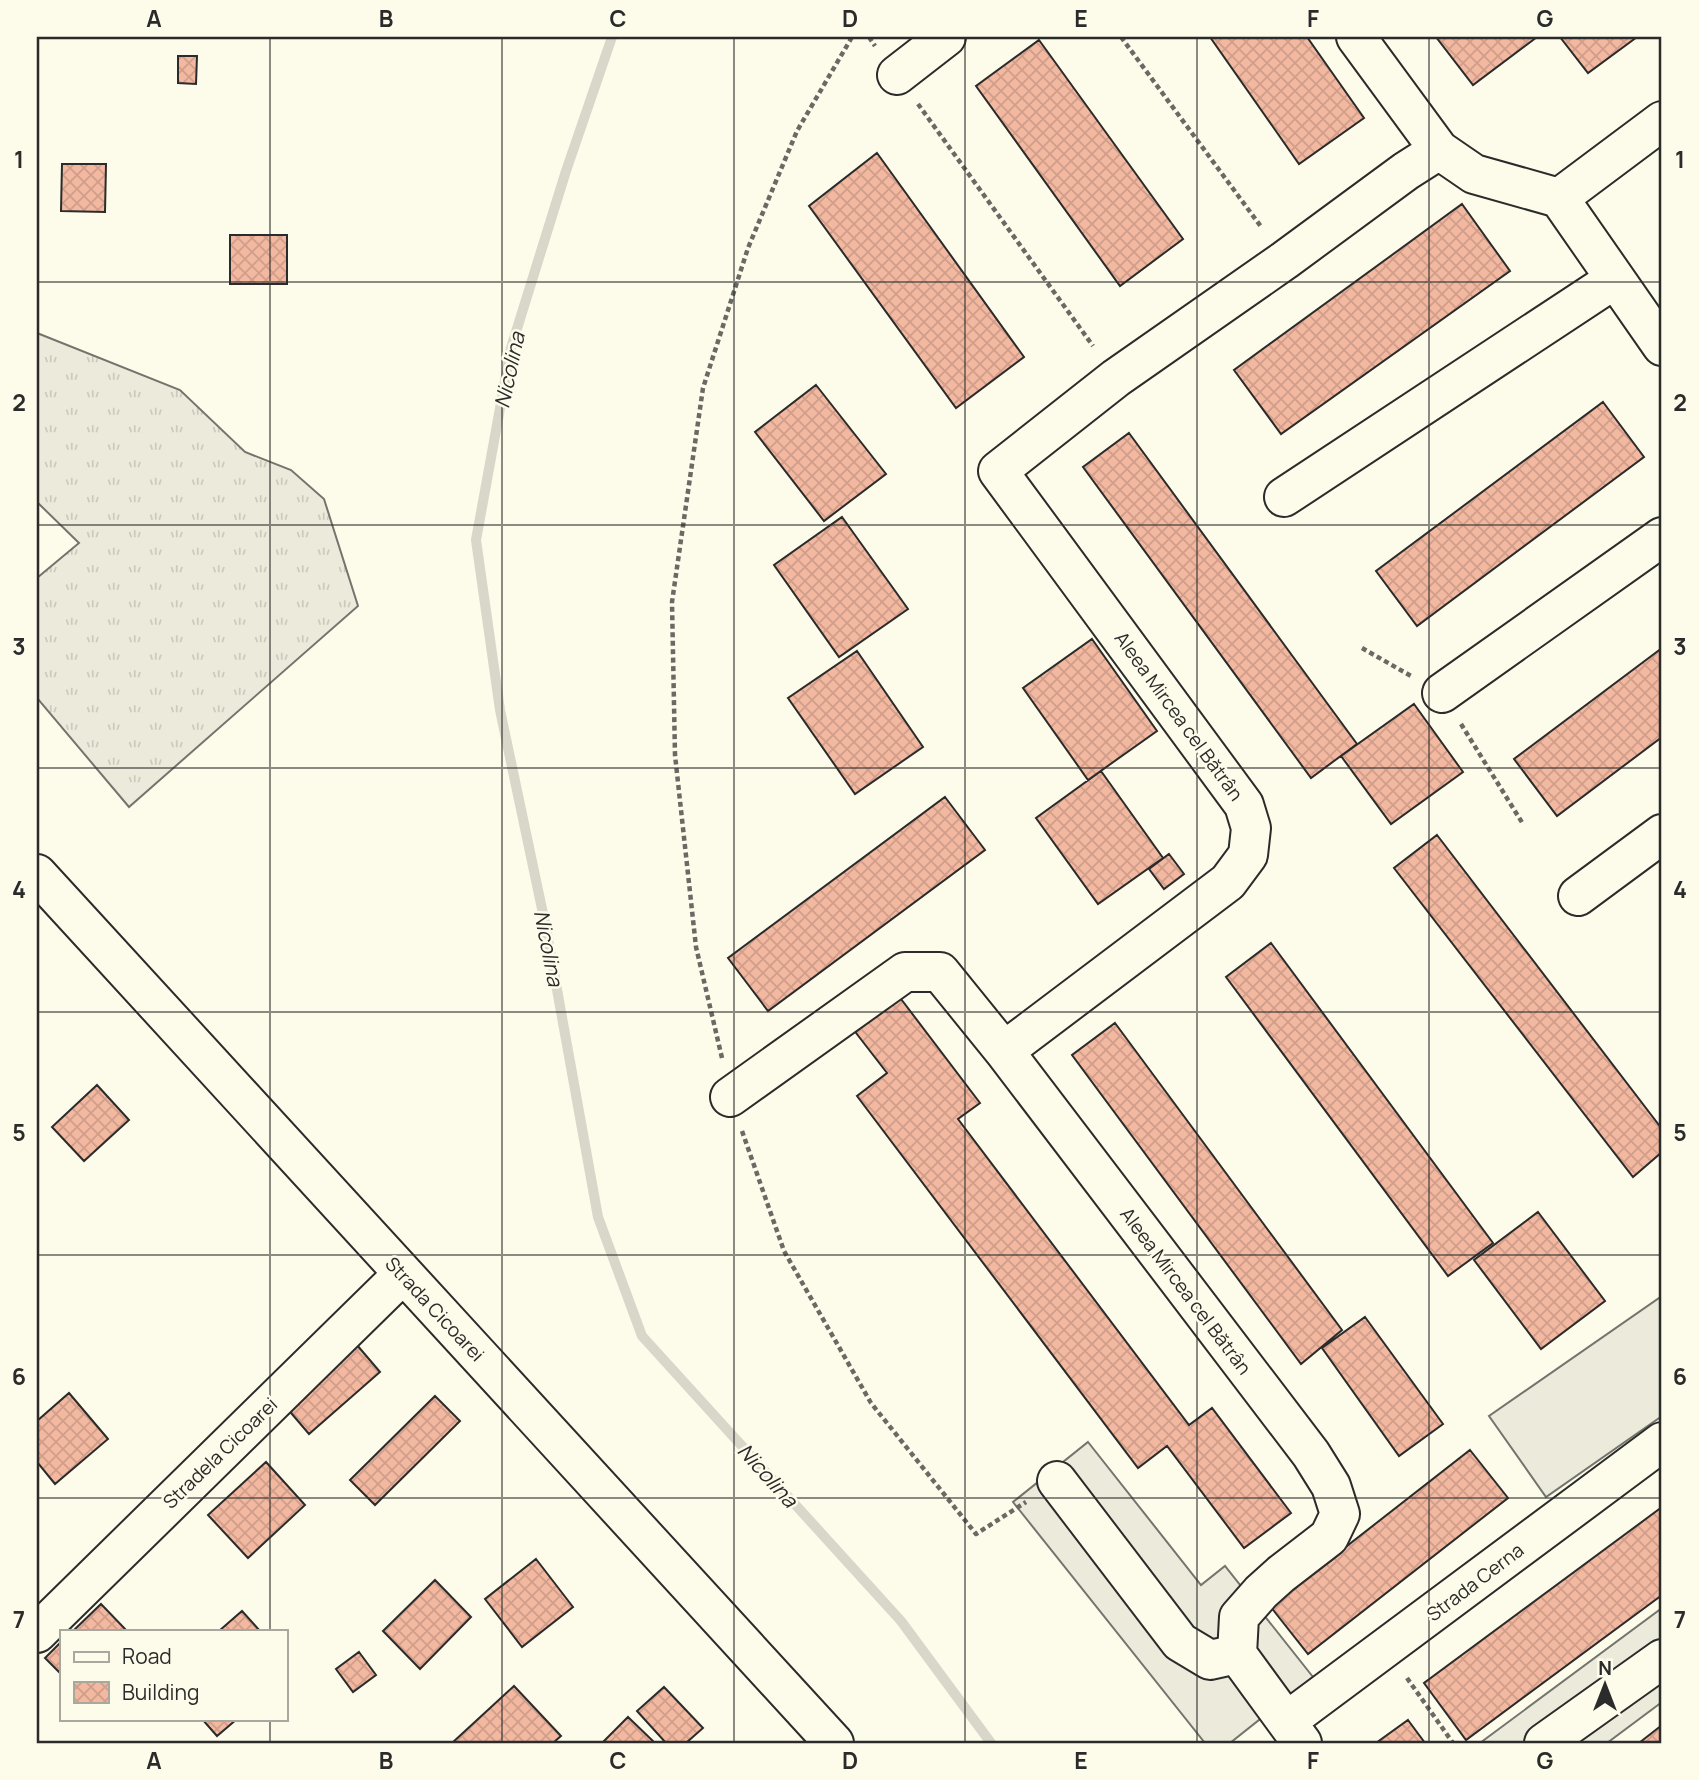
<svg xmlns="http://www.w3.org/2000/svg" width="1699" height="1780" font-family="Manrope,sans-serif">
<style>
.grass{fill:url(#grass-tufts);stroke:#74746e;stroke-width:2}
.parking{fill:#eceadb;stroke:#74746e;stroke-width:2}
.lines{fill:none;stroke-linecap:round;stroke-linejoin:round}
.stream{stroke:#d8d7c9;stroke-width:10}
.building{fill:url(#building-cross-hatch);stroke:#2b2b2b;stroke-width:2}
.minor-casing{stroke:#2b2b2b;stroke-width:42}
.path{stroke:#6a6964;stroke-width:4.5;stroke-dasharray:5 3.5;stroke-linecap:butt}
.minor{stroke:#fdfbea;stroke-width:38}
.grid{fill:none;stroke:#2b2b2b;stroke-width:2;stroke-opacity:0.55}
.labels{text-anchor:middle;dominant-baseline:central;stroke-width:5;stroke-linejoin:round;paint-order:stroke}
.street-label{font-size:19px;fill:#2b2b2b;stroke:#fdfbea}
.water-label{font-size:21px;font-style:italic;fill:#2b2b2b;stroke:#fdfbea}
.neatline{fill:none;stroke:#2b2b2b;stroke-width:2.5}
.grid-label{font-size:23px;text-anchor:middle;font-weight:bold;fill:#2b2b2b}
</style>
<defs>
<pattern id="grass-tufts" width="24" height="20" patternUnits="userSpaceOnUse" patternTransform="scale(1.75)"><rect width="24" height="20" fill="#ecebdb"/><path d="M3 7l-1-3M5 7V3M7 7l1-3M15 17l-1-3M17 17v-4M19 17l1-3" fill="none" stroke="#cbcabc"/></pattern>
<pattern id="building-cross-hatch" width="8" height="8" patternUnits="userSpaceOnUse" patternTransform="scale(1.75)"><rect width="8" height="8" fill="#f2b8a0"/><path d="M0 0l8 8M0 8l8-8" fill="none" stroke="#d09e8a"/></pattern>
</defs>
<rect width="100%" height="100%" fill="#fdfbea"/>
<path class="grass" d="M37,333l143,57 65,62 46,18 33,29 34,107 -229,201 -92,-109v-120l42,-35 -42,-41z"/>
<path class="parking" d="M1662,1296v120l-116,81 -57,-81z
M1088,1442l113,143 24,-19 88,111 -83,66h-25l-192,-241z
M1662,1608v94l-55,41h-127z"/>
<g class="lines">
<path class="stream" d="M612,37l-46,134 -55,177 -35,192 24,170 45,213 53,294 44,119 259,285 90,122"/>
</g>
<path class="building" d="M1210,37h97l57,81 -65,46z
M1436,37h101l-64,48z
M1560,37h77l-49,36z
M1039,40l144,199 -63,47 -144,-200z
M178,56h19l-1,28 -18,-1z
M877,153l147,204 -68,51 -147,-202z
M62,164h44l-1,48 -44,-1z
M1462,204l48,67 -229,163 -47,-64z
M230,235h57v49h-57z
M816,385l70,89 -62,47 -69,-89z
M1603,402l41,55 -227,169 -41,-55z
M1129,433l228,311 -46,34 -228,-311z
M842,517l66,92 -69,48 -65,-92z
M1092,639l65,92 -69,49 -65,-92z
M1662,648v89l-105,79 -43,-57z
M857,651l66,96 -68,47 -67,-96z
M1414,704l49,68 -72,52 -50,-68z
M1101,771l62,87 -65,46 -62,-86z
M945,797l40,53 -217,161 -40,-53z
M1437,835l225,294v23l-29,25 -239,-309z
M1169,854l15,20 -20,15 -15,-20z
M1271,943l222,300 -45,33 -222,-299z
M898,995l82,108 -22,16 231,306 23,-17 79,105 -47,35 -77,-102 -29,22 -281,-372 30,-23 -34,-44z
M1115,1023l227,307 -41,34 -229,-309z
M97,1085l32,35 -45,41 -32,-34z
M1538,1212l67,89 -64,48 -67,-89z
M1365,1317l78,107 -44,32 -77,-108z
M351,1338l29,34 -71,62 -29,-34z
M69,1393l39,46 -53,45 -18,-22v-41z
M435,1396l25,25 -85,84 -25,-25z
M1470,1450l38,48 -200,156 -38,-48z
M266,1462l39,43 -57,53 -40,-43z
M1662,1507v88l-196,145 -42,-57z
M536,1559l37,48 -51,40 -37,-48z
M435,1580l36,37 -51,52 -37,-38z
M101,1604l26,27h-54z
M242,1611l18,20h-41z
M61,1642v32l-16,-16z
M359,1652l17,23 -23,17 -17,-23z
M514,1686l47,50 -8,7h-101z
M664,1687l39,41 -17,15h-20l-29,-32z
M628,1717l27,26h-53z
M202,1719h35l-20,17z
M1408,1720l17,23h-49z
M1662,1725v18h-23z"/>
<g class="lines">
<g class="minor-casing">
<path id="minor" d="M1356,37l83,113
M897,75l49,-38
M1662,121l-103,77 103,148
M1284,497l331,-218
M1442,693l220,-156
M37,874l797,869
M1578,896l84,-62
M730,1097l175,-125h35l64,79
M1057,1481l123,161 30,18 27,-6
M37,1633l366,-359
M1237,1654l2,-37 22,-25 20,-18 48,-37 11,-23 -9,-28 -20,-32 -307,-403 224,-169 20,-27 3,-27 -7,-23 -246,-334 118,-93 169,-118 121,-89 33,-21 35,24 85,24
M1237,1654l65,89
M1287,1721l375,-279
M1544,1743l118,-84"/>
</g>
<path class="path" d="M869,37l6,9
M1121,37l141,191
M918,104l175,242
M1362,648l49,28
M1461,724l62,100
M722,1058l-26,-111 -21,-192 -3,-153 31,-214 45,-140 49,-117 55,-94
M742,1131l42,120 87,152 105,131 50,-32
M1407,1678l46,65"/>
<use href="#minor" class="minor"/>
</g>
<path class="grid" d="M270,37v1594M502,37v1706M734,37v1706M965,37v1706M1197,37v1706M1429,37v1706M37,282h1625M37,525h1625M37,768h1625M37,1012h1625M37,1255h1625M37,1498h1625M270,1719v24"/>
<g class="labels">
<g class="street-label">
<text transform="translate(1179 716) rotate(54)">Aleea Mircea cel Bătrân</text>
<text transform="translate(1186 1291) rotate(53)">Aleea Mircea cel Bătrân</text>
<text transform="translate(435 1309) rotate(47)">Strada Cicoarei</text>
<text transform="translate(220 1453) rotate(-44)">Stradela Cicoarei</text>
<text transform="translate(1475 1582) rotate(-37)">Strada Cerna</text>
</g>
<g class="water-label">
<text transform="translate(509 370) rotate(-78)">Nicolina</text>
<text transform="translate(549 948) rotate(79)">Nicolina</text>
<text transform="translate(768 1475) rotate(48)">Nicolina</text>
</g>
</g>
<rect width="1699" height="1780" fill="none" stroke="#fdfbea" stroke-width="77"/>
<rect x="60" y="1630" width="228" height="91" fill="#fdfbea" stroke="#a9a89e" stroke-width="2"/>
<rect x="74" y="1652" width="35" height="10" fill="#fdfbea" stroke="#a9a89e" stroke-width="2"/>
<text x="122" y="1664" font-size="21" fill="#2b2b2b">Road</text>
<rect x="74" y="1682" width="35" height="21" fill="url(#building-cross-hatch)" stroke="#a9a89e" stroke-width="2"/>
<text x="122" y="1700" font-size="21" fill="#2b2b2b">Building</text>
<g transform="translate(1605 1685)" stroke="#fdfbea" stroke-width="5" paint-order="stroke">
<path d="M0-5L12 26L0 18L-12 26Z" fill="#2b2b2b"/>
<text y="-10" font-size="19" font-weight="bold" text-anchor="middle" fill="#2b2b2b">N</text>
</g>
<rect x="38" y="38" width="1622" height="1704" class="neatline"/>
<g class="grid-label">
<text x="154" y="27">A</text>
<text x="386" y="27">B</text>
<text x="618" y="27">C</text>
<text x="850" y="27">D</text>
<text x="1081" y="27">E</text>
<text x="1313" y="27">F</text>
<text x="1545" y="27">G</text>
<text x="19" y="168">1</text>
<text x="1680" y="168">1</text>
<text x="19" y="411">2</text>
<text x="1680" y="411">2</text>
<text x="19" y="655">3</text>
<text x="1680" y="655">3</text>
<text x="19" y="898">4</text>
<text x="1680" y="898">4</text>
<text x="19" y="1141">5</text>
<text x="1680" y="1141">5</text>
<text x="19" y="1385">6</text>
<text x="1680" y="1385">6</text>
<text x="19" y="1628">7</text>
<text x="1680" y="1628">7</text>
<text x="154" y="1769">A</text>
<text x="386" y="1769">B</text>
<text x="618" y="1769">C</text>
<text x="850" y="1769">D</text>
<text x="1081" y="1769">E</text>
<text x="1313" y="1769">F</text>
<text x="1545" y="1769">G</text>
</g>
</svg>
